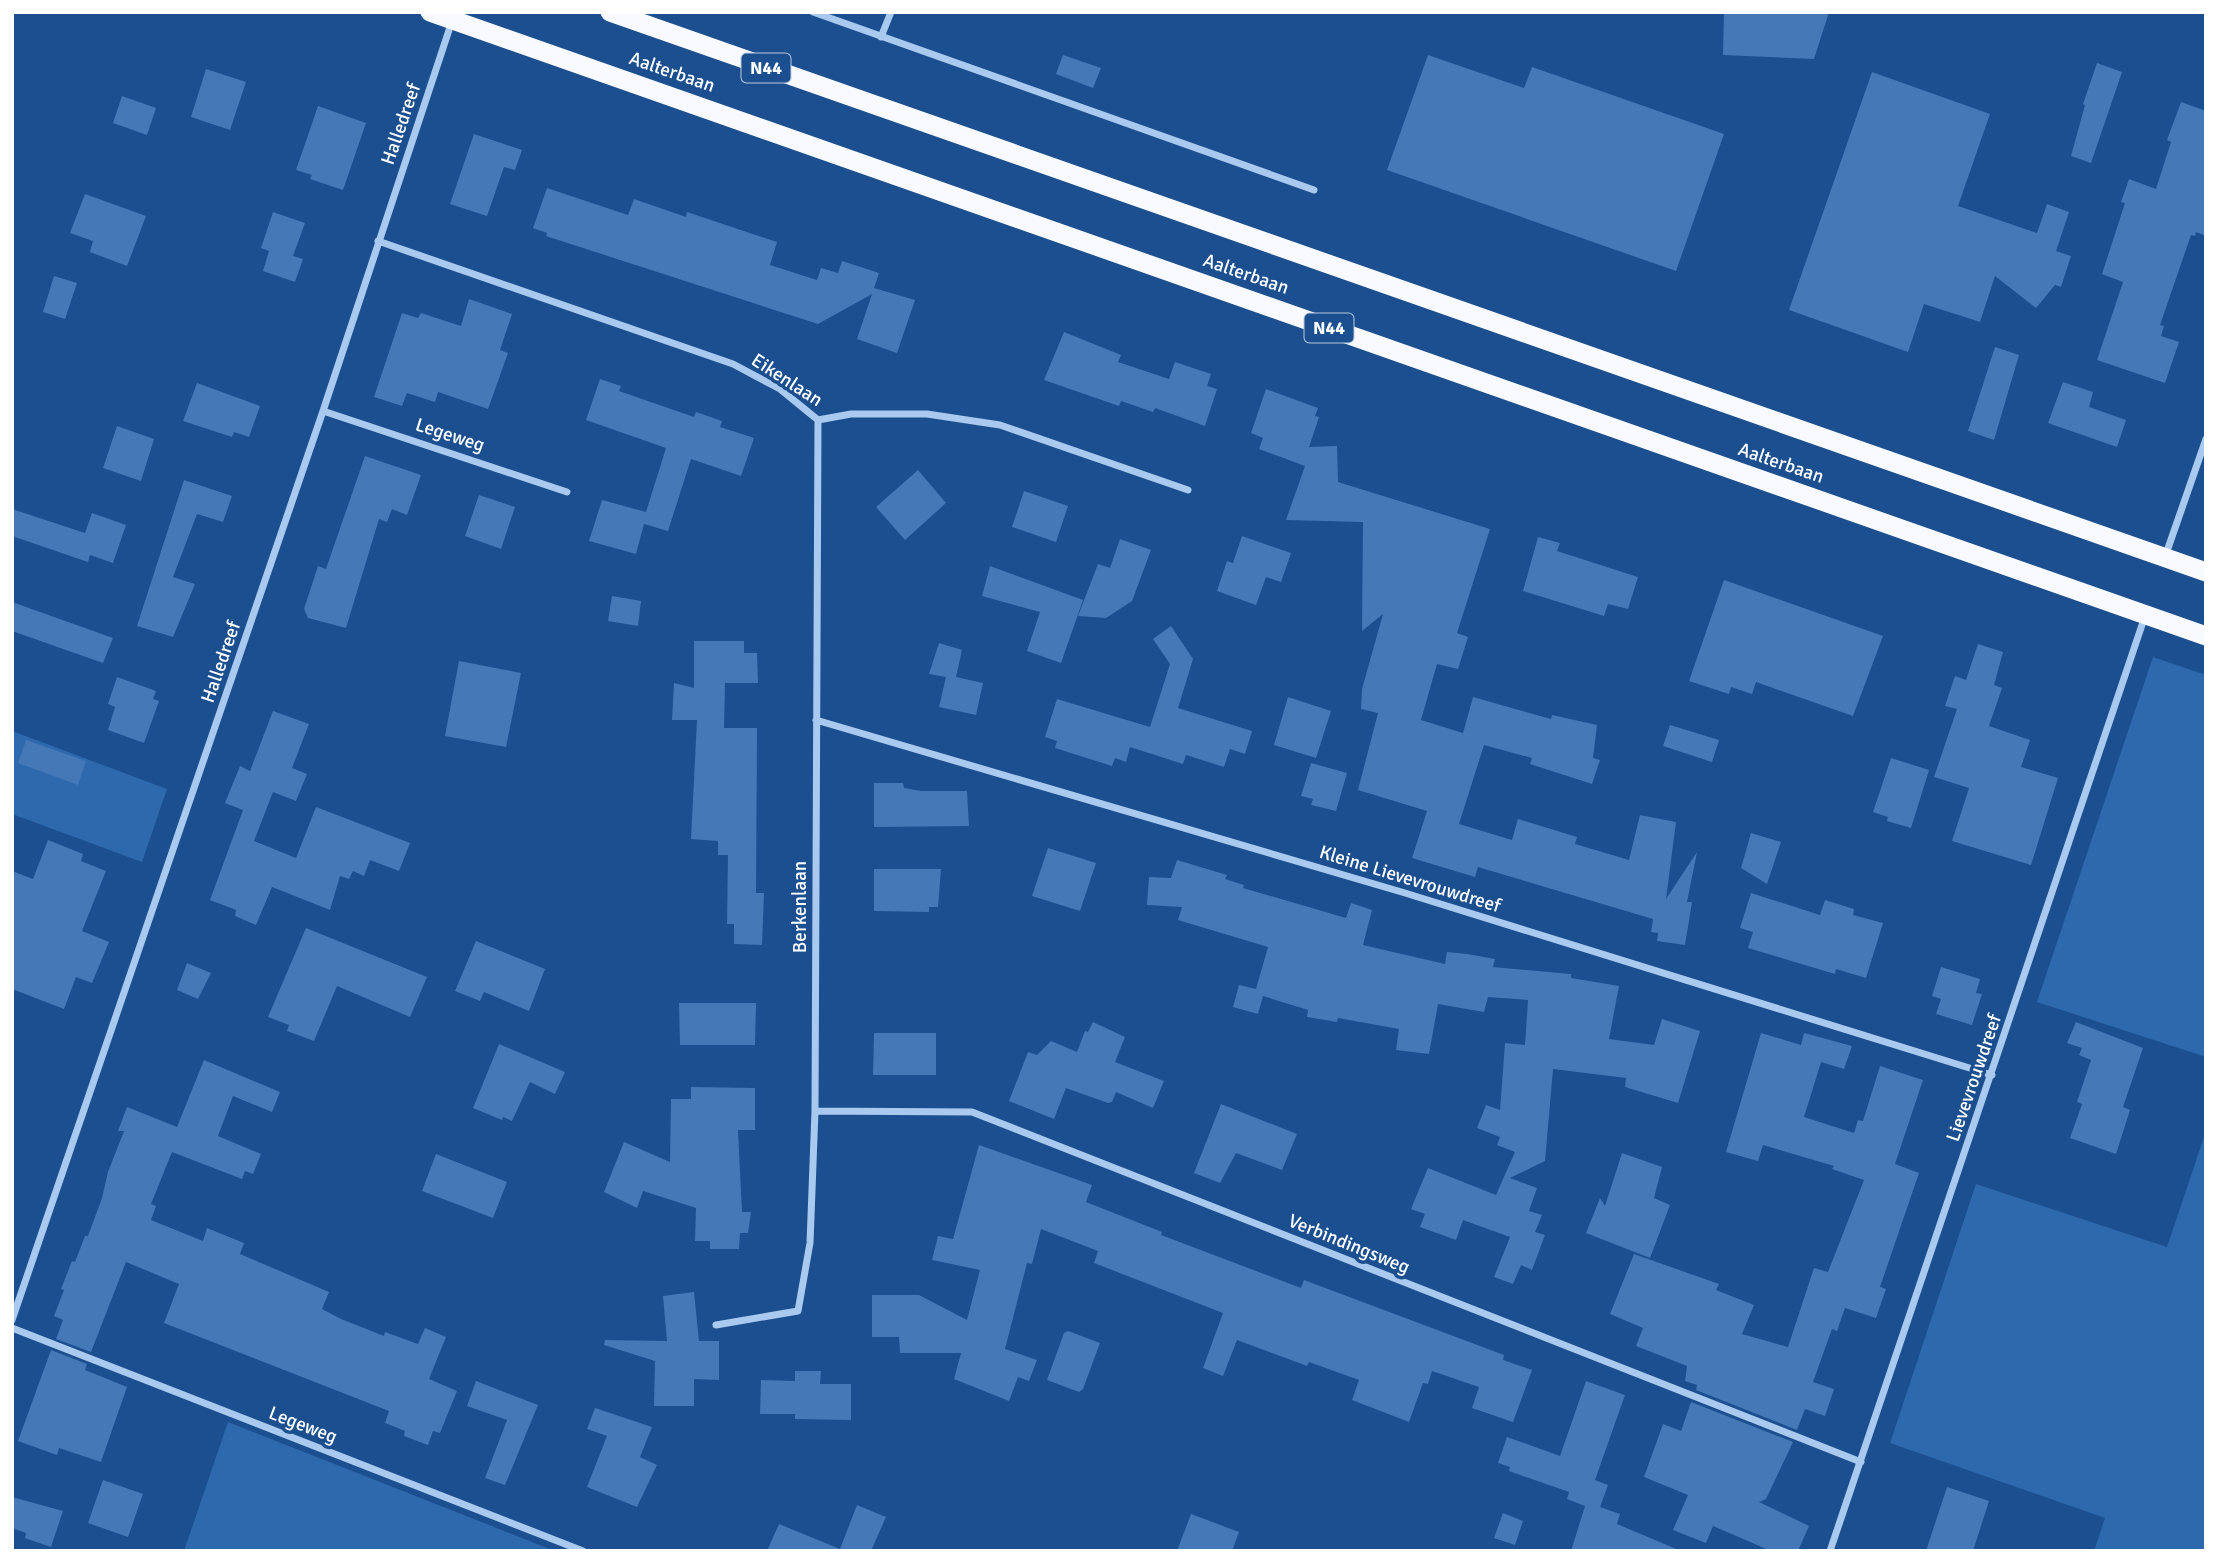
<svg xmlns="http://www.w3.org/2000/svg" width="2218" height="1563" font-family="Signika,sans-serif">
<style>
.green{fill:#2e69ad}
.building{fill:#4478b7}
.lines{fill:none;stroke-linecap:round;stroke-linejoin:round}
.minor{stroke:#a9c9ee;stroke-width:7}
.trunk{stroke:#f8faff;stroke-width:19}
.labels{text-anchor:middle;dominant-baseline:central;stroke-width:7;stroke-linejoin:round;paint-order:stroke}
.shield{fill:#1b4f8f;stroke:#bbcadd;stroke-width:2}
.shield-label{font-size:18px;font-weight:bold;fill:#fff}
.street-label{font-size:19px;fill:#fff;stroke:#1b4f8f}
</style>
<rect width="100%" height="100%" fill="#1b4f8f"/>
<path class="green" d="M2153,657l53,18v382l-169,-55z
M12,731l155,58 -25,73 -130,-48z
M2206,1131v420h-112l11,-33 -215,-75 86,-259 191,63z
M228,1422l327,129h-371z"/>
<path class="building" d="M1724,12h105l-15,47 -91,-4z
M1063,55l38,13 -8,20 -37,-14z
M1428,55l96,33 8,-21 192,67 -48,137 -289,-101z
M2097,63l25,9 -31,91 -20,-7 14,-51 -2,-1z
M206,69l40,13 -16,48 -39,-13z
M1872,72l118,42 -32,92 79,27 10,-29 22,8 -13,39 15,5 -10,31 -6,-2 -19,23 -41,-32 -15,46 -56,-18 -16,48 -119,-42z
M122,96l34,12 -9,27 -34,-12z
M2181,102l25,9v125l-10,-4 -1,4 -4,-1 -31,90 4,1 -3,10 18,6 -14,41 -68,-23 26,-78 -21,-8 23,-71 -4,-1 8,-23 27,10 15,-47 -4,-2z
M318,106l48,17 -23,67 -33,-11 2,-4 -16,-5z
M474,134l48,16 -7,20 -11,-3 -17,49 -37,-12z
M547,188l81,27 6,-16 52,18 1,-5 90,30 -7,23 47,15 4,-12 17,5 4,-12 37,12 -5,15 41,12 -18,53 -40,-14 15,-45 -54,30 -272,-88 1,-3 -14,-5z
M85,194l61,22 -19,50 -37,-14 3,-11 -23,-8z
M273,212l32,11 -12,33 10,3 -8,23 -32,-11 6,-20 -8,-3z
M54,276l23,7 -12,36 -22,-7z
M469,299l43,15 -12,36 8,3 -20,56 -50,-17 -3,10 -28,-9 -5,13 -28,-9 28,-84 16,5 3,-5 40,13z
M1064,332l57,23 -3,7 51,17 6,-17 36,12 -4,12 10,3 -12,37 -50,-18 -2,4 -32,-11 -2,5 -75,-26z
M1995,347l24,8 -25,85 -26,-9z
M600,379l21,7 -2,5 75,26 2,-5 26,9 -2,6 34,11 -13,38 -50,-17 -23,72 -24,-7 -8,30 -47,-13 13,-41 44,12 20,-64 -80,-28z
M2063,382l30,10 -4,15 37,13 -9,27 -69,-24z
M197,383l63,23 -11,31 -15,-5 -2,5 -49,-16z
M1266,389l52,19 -3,8 4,1 -10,30 28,-1 1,36 152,47 -33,104 11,4 -10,32 -21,-5 -16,56 42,13 10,-36 78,22 1,-4 45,10 -4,33 7,2 -8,24 -62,-20 2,-6 -48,-13 -25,79 53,16 6,-21 59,18 -2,7 54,16 11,-45 36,7 -10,77 31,-47 -10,50h5l-7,43 -28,-4 1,-8 -7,-1 2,-13 -175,-52 -3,10 -63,-19 15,-47 -69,-21 20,-77 -17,-4 1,-20 21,-75 -21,17 1,-109 -77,-2 19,-54 -46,-17 4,-11 -12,-5z
M117,426l37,13 -13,42 -38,-13z
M365,456l56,19 -14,40 -15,-6 -5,13 -8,-3 -33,109 -38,-10 -4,-9 14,-43 8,3z
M918,470l28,33 -41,37 -29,-33z
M184,480l48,16 -9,26 -26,-8 -24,63 22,7 -22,53 -36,-11z
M1024,491l44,15 -12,36 -44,-15z
M479,495l36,12 -14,42 -36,-13z
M12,509l73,24 7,-20 34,12 -13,38 -23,-8 -2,7 -76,-26z
M1242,536l49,17 -10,29 -15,-5 -10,28 -39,-14 10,-30 6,2z
M1538,537l22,6 -3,8 81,26 -10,32 -20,-5 -4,12 -81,-25z
M1120,539l31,11 -19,51 -26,17 -28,-2 20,-52 12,4z
M990,566l93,34 -22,63 -34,-12 13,-39 -58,-16z
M1724,580l159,56 -30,80 -97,-34 -4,12 -21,-7 -2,7 -40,-13z
M612,596l29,5 -3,25 -30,-5z
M12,602l101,36 -10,25 -91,-32z
M1171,626l22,33 -15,49 74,23 -7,23 -15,-5 -6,18 -38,-12 -3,9 -53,-17 -4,15 -11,-4 -3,8 -57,-18 2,-7 -12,-4 12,-38 93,28 20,-63 -17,-25z
M694,641h50v12h13l1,30h-33l-1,45h33l-1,165h8l-2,52 -28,-1v-20h-7l1,-69h-10v-14l-27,-2 6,-119h-25l2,-37 20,5z
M939,643l23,7 -6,27 27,6 -7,32 -37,-8 7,-30 -17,-3z
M1978,644l25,8 -9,33 8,3 -13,38 41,14 -9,27 37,11 -27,87 -79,-24 17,-53 -35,-11 23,-68 -12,-3 10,-30 11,4z
M459,661l62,12 -15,74 -61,-11z
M117,677l39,14 -3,8 6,2 -15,42 -36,-13 7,-23 -7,-3z
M1288,697l43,14 -15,47 -42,-13z
M273,711l36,13 -17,44 15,6 -11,27 -23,-9 -19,49 42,17 20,-51 94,36 -11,28 -29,-11 -6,16 -11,-5 -4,8 -9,-3 -10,34 -58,-23 -16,38 -21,-9 1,-6 -26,-10 33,-90 -18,-7 15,-37 10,5z
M1670,725l49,15 -7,22 -49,-16z
M26,740l60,21 -8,24 -60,-22z
M1891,758l38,12 -18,58 -24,-7 1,-4 -15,-5z
M1311,763l36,10 -11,38 -25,-6 2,-6 -12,-3z
M874,783h29l1,5 17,3h46l2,35 -95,1z
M1751,833l30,9 -14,42 -26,-16z
M48,840l35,14 -2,7 25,10 -24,60 27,11 -17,41 -16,-6 -12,32 -52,-20v-118l21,8z
M1048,848l48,15 -16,48 -48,-15z
M1177,860l50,15 -2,4 19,6 -1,3 103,30 5,-15 21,7 -9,35 82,19 2,-12 20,2 28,5 -2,8 78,7v4l48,8 -10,53 45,6 8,-26 38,12 -22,72 -53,-16 1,-9 -73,-9 -8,92 -35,17 27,10 -8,23 13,4 -7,17 10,3 -13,35 -11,-5 -8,19 -19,-7 16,-40 -47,-17 -7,20 -36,-13 5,-13 -14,-5 17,-41 68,27 19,-43 -18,-7 3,-8 -23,-9 9,-23 14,5 5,-67 20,2 3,-45 -40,-3 -4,15 -46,-8 -9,50 -33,-4 3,-21 -61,-11 -1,4 -30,-5 1,-7 -45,-14 -5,18 -25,-7 6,-22 17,4 12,-42 -90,-27 4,-13 -35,-2 2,-28 22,1z
M874,869h67l-3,38h-9v5l-55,-1z
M1751,893l69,22 5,-15 29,9 -1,6 30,8 -17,55 -30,-9 -1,5 -87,-26 5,-16 -13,-4z
M306,928l121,49 -17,40 -73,-31 -23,55 -27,-10 2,-6 -21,-8z
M476,941l69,28 -16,42 -45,-19 -4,9 -25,-10z
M187,963l24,10 -13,26 -21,-9z
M1941,967l39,12 -4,14 6,1 -10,31 -36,-11 5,-15 -9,-3z
M679,1003h77l-1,42h-75z
M1093,1022l32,15 -10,25 49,19 -11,27 -37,-16 -4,10 -4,1 -42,-15 -12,31 -45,-18 19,-49 9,3 14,-14 26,11 8,-21 3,1z
M2076,1022l67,26 -20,59 7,3 -14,44 -46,-16 12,-34 -5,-2 14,-42 -12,-5 3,-7 -15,-5z
M874,1033h62v42h-63z
M1761,1033l40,12 3,-12 48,13 -8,23 -23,-7 -17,55 50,16 4,-13 5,1 17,-55 43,14 -28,84 24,9 -39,114 6,2 -10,29 -31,-10 -8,23 -5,-2 -19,53 21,7 -9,27 -20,-7 -8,21 -101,-40 1,-5 -12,-4 2,-15 -51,-20 7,-18 -33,-14 24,-60 85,30 -3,6 38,15 -12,29 46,13 26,-79 14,4 36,-92 -32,-11 2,-3 -71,-21 -5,16 -32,-9z
M499,1044l66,28 -10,22 -25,-12 -18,39 -9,-4 -1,3 -29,-12z
M204,1060l76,32 -8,20 -39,-16 -15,40 43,18 -8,20 -8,-3 -3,8 -70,-27 -21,52 5,2 -5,14 52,21 4,-13 37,15 -4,11 89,38 -7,17 19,10 43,17 1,-4 33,12 7,-16 21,9 -17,42 28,12 -17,42 -7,-2 -5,14 -24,-9 1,-5 -20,-8 4,-12 -225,-88 15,-39 -53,-22 -35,90 -35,-13 7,-19 -9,-4 10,-26 -3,-1 11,-28 3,1 10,-26h3l14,-38 6,-26 16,-41h-6l9,-24 50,20z
M691,1087l64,1v42h-17l4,82h9l-3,21h-8l-1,16h-29v-8h-15l1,-33 -53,-17 -6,17 -33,-16 20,-50 46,20 1,-63h20z
M1221,1104l76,30 -15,36 -46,-17 -16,30 -26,-10z
M979,1145l113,40 -6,17 76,30 -1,3 140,53 3,-8 200,75 -1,5 29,10 -19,52 -41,-14 7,-21 -47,-16 -4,13 -5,-1 -14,39 -57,-22 7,-20 -50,-18 -2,4 -70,-26 -14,36 -20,-8 20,-55 -129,-50 4,-12 -57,-22 -9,35 -5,-1 -22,86 32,11 -8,21 -11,-4 -9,24 -55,-22 7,-26h-61l-1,-16h-27v-42h47l48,25 13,-50 -48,-10 6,-24 15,3z
M1622,1153l40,14 -8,31 16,7 -20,53 -64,-25 14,-35 5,8z
M436,1154l71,28 -14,36 -71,-27z
M694,1292l5,49h20v39l-25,-1v27h-40l1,-45 -51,-16 1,-5 62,1 -4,-45z
M1068,1331l32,12 -17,46 -4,3 -32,-12 17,-47z
M51,1350l36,14 -2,6 42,17 -26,75 -42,-14 -2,7 -39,-14z
M795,1371h26l-1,13h31v36l-56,-1v-5h-35l1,-34 34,1z
M476,1381l62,24 -33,80 -20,-7 22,-58 -40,-14z
M1586,1381l39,14 -30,85 13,5 -8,22 20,7 -3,10 64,27h-110l14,-45 -18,-7 2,-7 -60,-21 1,-4 -12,-4 9,-26 53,19z
M1691,1402l102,40 -27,57 -7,3 50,24 -11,25h-27l-58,-25 -7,17 -33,-13 15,-35 -44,-18 19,-53 18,7z
M595,1408l57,19 -12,30 17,8 -20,42 -50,-20 20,-51 -20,-7z
M103,1480l40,14 -15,43 -40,-14z
M1947,1487l42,14 -16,50h-47z
M12,1497l51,14 -12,36 -26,-9 1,-5 -14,-5z
M857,1505l29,12 -15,34h-104l12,-27 61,25z
M1503,1513l20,8 -8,24 -21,-7z
M1191,1514l48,18 -7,19h-55z"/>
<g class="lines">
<path class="minor" d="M813,12l501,178
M881,37l10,-25
M378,241l355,123 47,25 38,31 33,-6h76l73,11 188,65
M323,411l244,81
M2166,554l40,-115
M816,720l589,173 587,182
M815,1111l157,1 889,350
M12,1320l311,-909 129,-390
M716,1325l82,-14 12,-68 5,-132 3,-691
M12,1328l571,223
M1830,1551l315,-935"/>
<path class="trunk" d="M430,12l1776,624
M610,12l1596,560"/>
</g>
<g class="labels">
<g class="shield">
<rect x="741.5" y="53.5" width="49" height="29" rx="5"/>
<rect x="1304.5" y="313.5" width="49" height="29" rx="5"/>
</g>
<g class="shield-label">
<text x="766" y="68">N44</text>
<text x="1329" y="328">N44</text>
</g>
<g class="street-label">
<text transform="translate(672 72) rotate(19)">Aalterbaan</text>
<text transform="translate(401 124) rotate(-71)">Halledreef</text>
<text transform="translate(1246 274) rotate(19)">Aalterbaan</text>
<text transform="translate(787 380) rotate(33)">Eikenlaan</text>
<text transform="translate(450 435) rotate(18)">Legeweg</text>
<text transform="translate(1781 463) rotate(19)">Aalterbaan</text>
<text transform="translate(221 662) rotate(-71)">Halledreef</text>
<text transform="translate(1410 879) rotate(17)">Kleine Lievevrouwdreef</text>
<text transform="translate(800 907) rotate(-90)">Berkenlaan</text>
<text transform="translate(1974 1078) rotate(-71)">Lievevrouwdreef</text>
<text transform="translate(1349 1244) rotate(22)">Verbindingsweg</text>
<text transform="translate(303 1425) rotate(21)">Legeweg</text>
</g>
</g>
<rect width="2218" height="1563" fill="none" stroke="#ffffff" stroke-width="28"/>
</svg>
